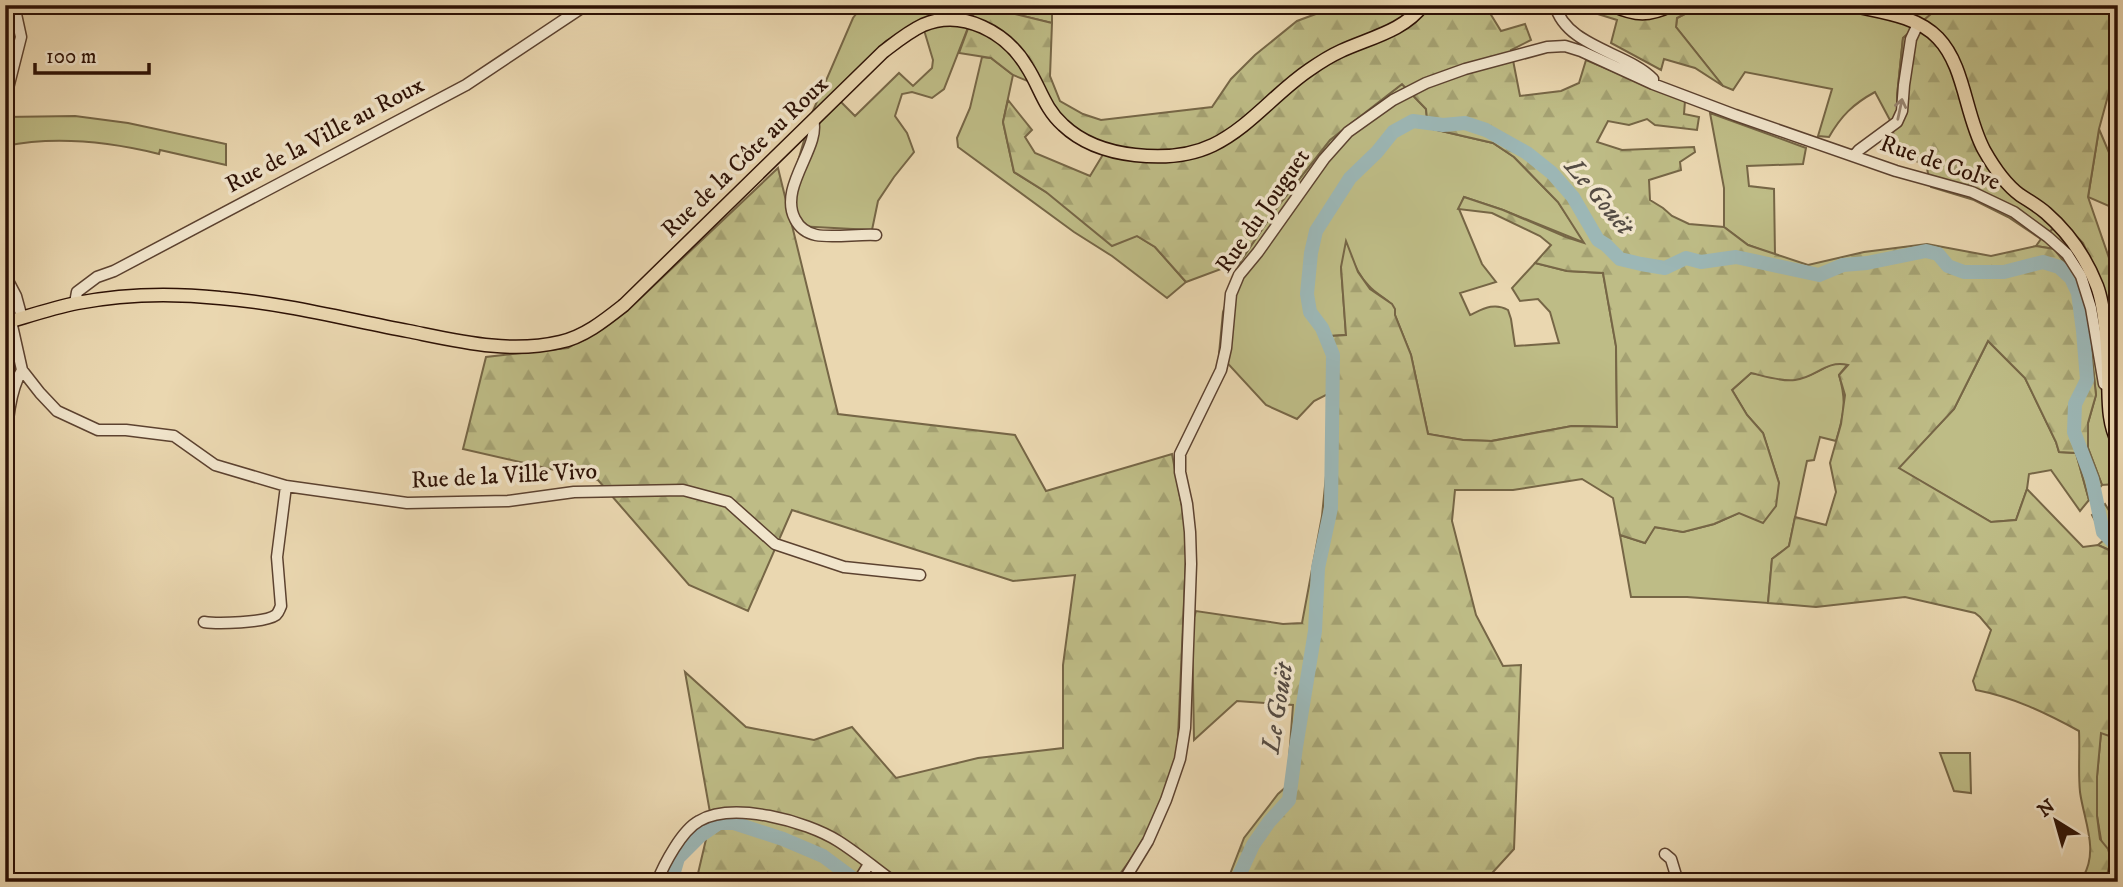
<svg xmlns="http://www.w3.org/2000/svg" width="2123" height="887" font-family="'IM FELL DW Pica',serif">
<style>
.green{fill:#bebc86;stroke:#766646;stroke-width:2;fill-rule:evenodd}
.forest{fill:url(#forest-firs);stroke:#766646;stroke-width:2}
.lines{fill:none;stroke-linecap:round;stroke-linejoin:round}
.stream{stroke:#70756f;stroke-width:2.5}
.river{stroke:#9cb7b6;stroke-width:14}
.minor-casing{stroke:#5c4230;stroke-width:13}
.major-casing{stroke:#2d1105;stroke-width:15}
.minor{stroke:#f1e5cc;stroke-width:10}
.major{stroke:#ead7b0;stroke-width:12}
.oneway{stroke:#998672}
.labels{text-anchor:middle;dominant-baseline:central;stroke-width:7;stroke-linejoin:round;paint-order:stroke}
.street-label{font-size:24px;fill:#2d1105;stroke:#f1e5cc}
.water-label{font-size:26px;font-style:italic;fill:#544b43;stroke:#f1e5cc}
</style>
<defs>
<pattern id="forest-firs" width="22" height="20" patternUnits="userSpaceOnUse" patternTransform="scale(1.75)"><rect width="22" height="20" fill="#bebc86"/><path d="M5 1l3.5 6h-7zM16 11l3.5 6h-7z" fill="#a4a172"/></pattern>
</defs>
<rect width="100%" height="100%" fill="#ead7b0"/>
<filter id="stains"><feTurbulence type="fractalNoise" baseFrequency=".00286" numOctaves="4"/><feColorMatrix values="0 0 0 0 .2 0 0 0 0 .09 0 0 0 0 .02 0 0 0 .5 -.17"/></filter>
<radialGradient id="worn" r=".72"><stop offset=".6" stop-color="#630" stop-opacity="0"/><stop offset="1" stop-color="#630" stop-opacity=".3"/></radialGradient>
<path class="green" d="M863,5h189v18l-57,-14 -19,-2 -32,82 -12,9 -20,-6 -10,2 -7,22 12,17 7,19 -20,25 -16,24 -6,29 -76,-4 -7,-34 23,-79 41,-95zM921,20l12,40 -1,8 -19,18 -14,-13 -44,43 -22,-22 53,-53z
M1702,5h249l-20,9 -28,24 -6,58 1,19 -7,7 -16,-30c-22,12 -34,24 -46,45l-11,-1 14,-47 -87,-17 -12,18 -10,-4 -47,-59 1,-9z
M982,57l9,1 22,17 -10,47 11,50 32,20 91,44 18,11 31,35 -19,16 -55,-42 -38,-24 -116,-85 -1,-9 13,-30z
M1402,84l24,25 2,19 65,15 21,14 44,45 27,41 -82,-33 -39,-13 -5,12 23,55 14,18 -36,11 10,22c13,-6 24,-13 38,-5l3,9 4,27 44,-3 -9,-31 -12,-13 -18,2 -8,-13 23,-25 32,8 36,2 13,73 1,81 -45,-1 -81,15 -28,-1 -35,-6 -17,-79 -16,-40c0,-15 -17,-18 -26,-29 -9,-9 -14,-20 -19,-31l-9,12 5,68 -15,1 1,56 -18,9 -17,18 -31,-14 -47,-51 4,-42 17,-50 35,-52 55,-70z
M1710,113l96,35 -3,16 -56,2 2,20 25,3 1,66 -27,-10 -24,-18v-39z
M75,116l53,7 98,21v21l-66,-15 -1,4c-49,-12 -104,-18 -154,-8v-29z
M2099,129l11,26 8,8v47l-30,-13z
M2062,220l21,23 19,41 12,65v47l4,25 -2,63 -14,1 -14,-37v-25l8,-28 -5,-45 -8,-51 -8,-23 -21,-27 -18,-3 5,-7z
M1988,341l37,37 31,64 3,10 17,1 13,47 -9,11 -29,-41 -22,4 -2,15 -11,31 -25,2 -93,-54 56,-59z
M1833,363l15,1 -9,11c8,27 5,40 -3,66l-16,-4 -6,23 -7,1 -18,85 -17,13 -4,44 -81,-6h-56l-11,-62 25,8 9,-16 29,5 31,-8 25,-11 40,-30 -16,-50 -16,-18 -15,-25 19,-17c38,7 47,12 82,-10z
M2105,504l13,21v29l-20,-9 7,-6 -13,-24z
M2101,732l17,7v143h-6l-5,-7 -10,-59v-40z
M1940,753h30l1,40 -17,-2z"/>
<path class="forest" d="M1340,5h145l16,26 24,-7 6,16 -20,10 9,46 41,-5 18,-8 7,-23 99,41 -1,13 15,3 -2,13 -42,-5 -8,-6 -18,6 -21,-4 -11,21 25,8 72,-3 1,5 -15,10 1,8 -32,10 1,20 13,8 9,8 17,8 35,3 24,18 60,20 56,-13 63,-8 64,12 45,-10 18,3 21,27 8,23 8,51 5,45 -8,28v25l14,37 -13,15 -13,-47 -17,-1 -3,-10 -31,-64 -37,-37 -34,68 -55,59 92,54 25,-2 11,-31 56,58 15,-2 20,9v185l-17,-6 -4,44v39l3,23 8,10 3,10 -4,16 5,7h-28l-1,-5c16,-27 1,-56 -3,-85 -2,-20 0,-41 -1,-61 -33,-18 -66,-34 -103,-41l-3,-9 18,-51 -11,-13 -5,-4 -70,-16 -89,10 -48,-4 4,-44 17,-13 6,-29 31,8 10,-33 -6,-29 11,-39 4,-29 -6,-20 9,-10c-23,-5 -31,12 -53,15 -13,2 -31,-4 -44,-7l-19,17 15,25 16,18 16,50 -3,23 -13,17 -24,-10 -25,11 -31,8 -28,-5 -10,16 -25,-8 -7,-37 -31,-19 -69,11h-58l-3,31 24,94 27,51 18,-1 -7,184 -30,33h-257l17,-44 34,-44 9,-8 6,-81 -56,-4 -43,39 -2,-116 4,-13 87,13 19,-1 20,-107 10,-100 -1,-80 15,-1 -5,-68 5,-26 12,31 12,17 22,15 3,5v6l16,40 17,79 35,6 29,1 80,-15 45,1 -1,-81 -13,-73 -36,-2 -32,-8 16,-18 -11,-9 -48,-23 -34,-4 6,-12 39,13 63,27 18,6 -26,-41 -44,-45 -21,-14 -65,-15 -2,-19 -24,-25 -72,56 -55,70 -35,52 -54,20 -31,-35 -18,-11 -25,10 -66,-54 -32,-20 -11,-50 5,-22 24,30 -7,7 10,16 55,23 17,-28 -26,-14 -18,-16 -23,-32 -27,-11 -22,-17 -32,-5 17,-46 19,2 57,14 -2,53 10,25 23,13 18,6 111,-13 19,-28 24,-24 42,-34z
M1587,5h115l-25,13 -1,9 47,59 -28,-18 -31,-9 -3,11 -50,-27 6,-23 -29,-9z
M1951,5h167v54l-19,70 -11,68 30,87v137l-4,-25v-47l-12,-65 -19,-41 -21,-22 -21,18 -33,-22 -34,-17 -43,-13 -5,-23 -28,-8 -7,-34 7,-7 -1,-19 6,-58 28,-24z
M778,168l60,246 177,21 31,56 126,-37 15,79 -10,227 -30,77 -33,45h-418l15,-64 -26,-146 61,55 68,13 38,-13 44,51 82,-20 85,-10v-83l12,-90 -62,6 -221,-71 -44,101 -59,-26 -91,-105 -135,-31 23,-92 82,-9 59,-37z"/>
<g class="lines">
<path class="stream" d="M743,882l6,-4 19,-5 18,9"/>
<path class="river" d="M671,882l7,-24 22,-22 19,-13h15l49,16 40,17 35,26
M1236,882l17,-37 16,-23 20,-22 7,-53 19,-116 3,-63 13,-60 2,-153 -11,-27 -12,-16 -3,-18 4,-41 5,-22 34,-53 27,-26 16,-20 20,-11 30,4 22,-2 21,7 41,23 25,20 21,24 25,43 8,5 14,14 21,5 24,4 21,-10 15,4 35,-5 83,18 24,-10 24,-2 59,-12 12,3 10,12 16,6h40l39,-10 16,5 12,11 7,15 5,38 4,49 -12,24 -1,28 18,47 11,53 15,15"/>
<g class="minor-casing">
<path id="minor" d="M1555,5c11,42 72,47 98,74v5
M5,100l16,-63 -7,-32
M813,120c8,27 -35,67 -18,99 4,8 12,14 21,16 15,3 43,-1 60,0
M1854,156l5,-6 38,-28 5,-11 2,-26 7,-46 7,-15
M5,275l11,21 6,22
M75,303l2,-11 20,-15 17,-6 352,-186 120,-80
M22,370l18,23 17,18 41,19h28l48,6 41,29 71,21 121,17 101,-2 66,-9 109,-2 45,12 47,42 69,23 76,8
M5,458c2,-29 3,-64 17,-88l-11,-49
M204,622c13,2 61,1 72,-7 3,-3 3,-5 5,-9l-4,-49 9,-71
M1665,854l6,5 7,23
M657,882c7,-18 25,-52 42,-61 34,-20 107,0 139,20 19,12 37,27 56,41
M858,882l11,-18
M1123,882l25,-41 18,-41 14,-41 5,-31 6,-164 -1,-32 -3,-28 -7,-32v-18l41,-84 5,-22 5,-54 8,-19 19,-23 66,-93 24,-27 45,-32 33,-17 39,-14 82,-22 18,-1 16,5 72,33 82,31 161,56 76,21 42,20 34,25 19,17 14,22 10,32 13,76"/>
</g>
<g class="major-casing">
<path id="major" d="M1612,5c24,11 37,11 60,0
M1850,5c29,7 66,10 88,33 27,28 27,77 46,112 9,16 21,34 36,45 9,6 18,11 26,18 23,20 40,45 51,73 8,21 11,67 11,90 1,23 -1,45 10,67
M5,323c24,-7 47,-15 72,-20 46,-9 96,-10 143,-5 63,5 125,21 188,33 50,10 101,23 152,11 24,-5 45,-22 64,-37l259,-253c13,-10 25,-20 40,-27 40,-17 84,8 104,42 13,20 17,41 36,58 20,19 45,27 72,30 26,3 53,2 78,-10 37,-18 62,-52 96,-75 10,-7 21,-14 32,-19 28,-13 63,-20 82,-46"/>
</g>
<use href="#minor" class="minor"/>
<use href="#major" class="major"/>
</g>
<defs><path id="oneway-shaft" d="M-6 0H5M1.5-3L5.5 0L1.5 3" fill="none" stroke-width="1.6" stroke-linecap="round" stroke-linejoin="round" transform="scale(1.75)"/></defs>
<use class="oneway" href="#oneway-shaft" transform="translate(1900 109) rotate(-78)"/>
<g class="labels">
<g class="street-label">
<text transform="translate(325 135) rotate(-28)">Rue de la Ville au Roux</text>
<text transform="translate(745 157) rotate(-44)">Rue de la Côte au Roux</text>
<text transform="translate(1940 163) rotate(19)">Rue de Colve</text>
<text transform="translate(1263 211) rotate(-55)">Rue du Jouguet</text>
<text transform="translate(504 476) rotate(-3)">Rue de la Ville Vivo</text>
</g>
<g class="water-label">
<text transform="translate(1599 197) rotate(50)">Le Gouët</text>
<text transform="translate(1278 708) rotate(-81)">Le Gouët</text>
</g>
</g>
<rect width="2123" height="887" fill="none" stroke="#ead7b0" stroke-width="28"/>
<rect x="7" y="7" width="2109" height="873" fill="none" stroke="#2d1105" stroke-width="3.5"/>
<rect x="14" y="14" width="2095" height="859" fill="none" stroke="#2d1105" stroke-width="2"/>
<g transform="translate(2056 821) rotate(323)" stroke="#f1e5cc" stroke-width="5" paint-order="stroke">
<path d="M0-5L12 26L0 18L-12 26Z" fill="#2d1105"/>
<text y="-10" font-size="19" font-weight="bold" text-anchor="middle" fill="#2d1105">N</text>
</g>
<path d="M35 63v10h114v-10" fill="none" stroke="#2d1105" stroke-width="3.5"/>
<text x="46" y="63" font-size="21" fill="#2d1105" stroke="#f1e5cc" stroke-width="5" paint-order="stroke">100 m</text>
<rect width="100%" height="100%" filter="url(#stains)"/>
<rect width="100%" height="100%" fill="url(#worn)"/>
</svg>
